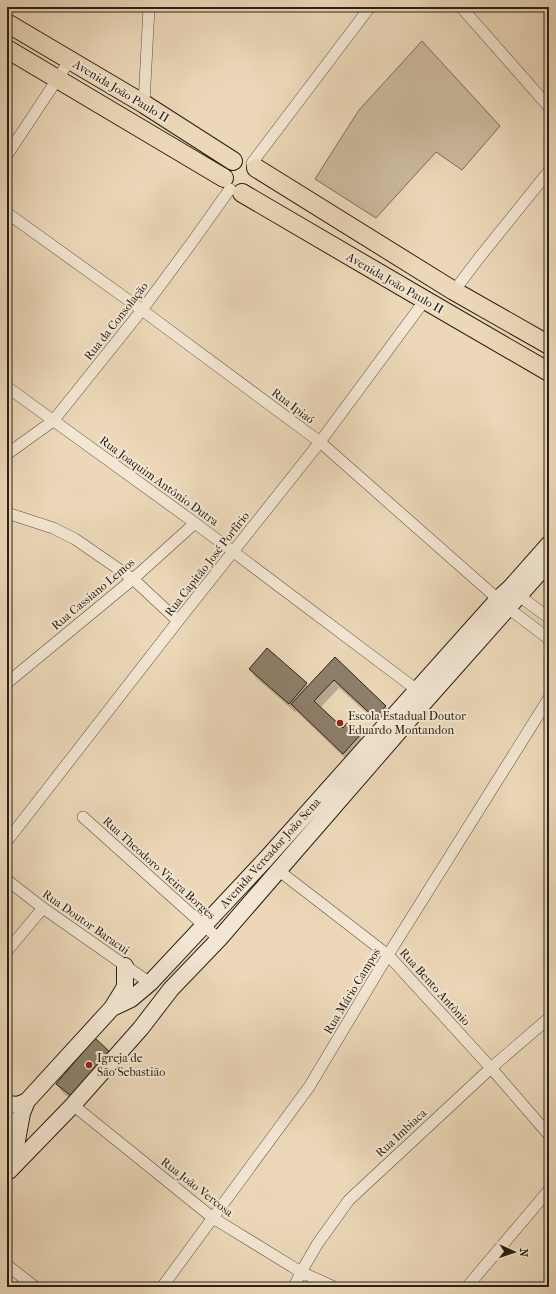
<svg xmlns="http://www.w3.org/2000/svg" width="556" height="1294" font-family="'IM FELL French Canon',serif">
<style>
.green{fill:#cbb99d;stroke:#7a6d5a}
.shadow{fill:#0003}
.building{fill:#8e806b;stroke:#292117}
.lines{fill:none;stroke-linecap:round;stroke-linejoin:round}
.minor-casing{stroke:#5a4f40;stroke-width:12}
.secondary-casing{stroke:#292117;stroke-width:18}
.primary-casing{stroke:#292117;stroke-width:20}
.minor{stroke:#f3e6d2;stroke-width:11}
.secondary{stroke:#f3e6d2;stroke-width:16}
.primary{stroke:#ecd8b9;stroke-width:18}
.poi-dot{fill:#8f2418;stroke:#f3e6d2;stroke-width:1.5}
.labels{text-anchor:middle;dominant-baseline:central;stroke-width:4;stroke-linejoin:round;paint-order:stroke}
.street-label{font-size:12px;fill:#292117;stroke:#f3e6d2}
.poi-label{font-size:12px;fill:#292117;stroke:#f3e6d2;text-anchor:start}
</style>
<rect width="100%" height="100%" fill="#ecd8b9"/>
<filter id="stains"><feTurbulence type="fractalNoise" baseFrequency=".005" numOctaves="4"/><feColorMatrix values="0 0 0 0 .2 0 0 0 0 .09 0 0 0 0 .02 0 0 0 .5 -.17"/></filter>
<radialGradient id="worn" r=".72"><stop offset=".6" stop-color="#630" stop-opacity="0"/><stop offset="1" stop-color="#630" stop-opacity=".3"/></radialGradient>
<path class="green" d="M422,41l78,85 -38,44 -26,-18 -60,66 -61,-39 44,-69z"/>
<path class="shadow" d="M267,649l39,35 2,3 27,-28 51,48 5,9 -10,10 -42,-38 -19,20 23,21 4,-5 13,12 5,9 -16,17 -53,-51 -1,1 -40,-35 -5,-8z
M95,1040l-16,66 -17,-14 -5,-8z"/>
<path class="building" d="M267,648l40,35 -18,21 -40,-35z
M335,657l51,49 -11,12 -41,-38 -20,21 29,27 4,-5 13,12 -17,19 -52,-50z
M95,1038l16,15 -37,45 -18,-14z"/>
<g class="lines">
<g class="minor-casing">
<path id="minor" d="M461,7l88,100
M144,104l5,-97
M7,155l63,-95
M252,163l118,-156
M7,213l135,97 178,132 188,166 41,31
M454,291l25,-33 70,-87
M7,387l188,136 226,170
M7,454l46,-33 89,-111 51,-69 37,-52
M7,513l46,15 22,11 58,40 45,42
M514,592l35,26
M7,683l126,-104 62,-56
M83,817l136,122
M7,841l171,-220 142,-179 105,-142
M278,870l110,85 103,113 58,67
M7,880l36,28 107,75
M7,951l36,-43
M73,1105l140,113 88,54 33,15
M7,1115l12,10
M7,1265l28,22
M162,1287l147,-200 79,-132 161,-257
M294,1287l7,-15 17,-29 31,-43 142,-132 58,-50
M467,1287l82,-97"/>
</g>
<g class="secondary-casing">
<path id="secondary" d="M112,1008l13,-21v-21
M7,1104l11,1 9,-4
M7,1164l9,-18 6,-33 5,-12 85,-93 19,-9 19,-16 116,-124 232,-260 12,-11 39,-44
M9,1171l64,-66 68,-77 30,-39 48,-50 209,-241 121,-136"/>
</g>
<g class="primary-casing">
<path id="primary" d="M7,23l137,81 89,57
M7,49l217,129
M256,168l198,123 95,54
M242,193l183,107 124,72"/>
</g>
<use href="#minor" class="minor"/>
<use href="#secondary" class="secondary"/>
<use href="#primary" class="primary"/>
</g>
<g class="poi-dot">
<circle cx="340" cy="723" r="4"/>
<circle cx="89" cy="1065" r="4"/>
</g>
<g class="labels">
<g class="street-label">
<text transform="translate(121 91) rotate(31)">Avenida João Paulo II</text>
<text transform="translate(395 283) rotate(30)">Avenida João Paulo II</text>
<text transform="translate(116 321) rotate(-52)">Rua da Consolação</text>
<text transform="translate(293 406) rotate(37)">Rua Ipiaó</text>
<text transform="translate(159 481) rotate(36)">Rua Joaquim Antônio Dutra</text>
<text transform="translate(207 564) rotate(-52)">Rua Capitão José Porfírio</text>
<text transform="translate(93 594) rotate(-40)">Rua Cassiano Lemos</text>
<text transform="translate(270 853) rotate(-48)">Avenida Vereador João Sena</text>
<text transform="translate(159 868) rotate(42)">Rua Theodoro Vieira Borges</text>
<text transform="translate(86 922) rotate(35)">Rua Doutor Baracui</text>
<text transform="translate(435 987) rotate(48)">Rua Bento Antônio</text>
<text transform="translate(352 991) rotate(-59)">Rua Mário Campos</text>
<text transform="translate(401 1133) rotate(-43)">Rua Imbiaca</text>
<text transform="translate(197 1187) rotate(38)">Rua João Vercosa</text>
</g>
<g class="poi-label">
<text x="348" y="716">Escola Estadual Doutor<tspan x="348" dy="14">Eduardo Montandon</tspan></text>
<text x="97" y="1058">Igreja de<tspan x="97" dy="14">São Sebastião</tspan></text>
</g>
</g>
<rect width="556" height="1294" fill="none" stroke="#ecd8b9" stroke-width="24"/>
<rect x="8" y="8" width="540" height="1278" fill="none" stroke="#292117" stroke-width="2"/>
<rect x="12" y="12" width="532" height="1270" fill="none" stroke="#292117"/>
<g transform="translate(514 1252) rotate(93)" stroke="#f3e6d2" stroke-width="3" paint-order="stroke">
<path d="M0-3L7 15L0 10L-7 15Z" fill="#292117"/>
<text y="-6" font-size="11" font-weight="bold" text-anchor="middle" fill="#292117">N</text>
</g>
<rect width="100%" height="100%" filter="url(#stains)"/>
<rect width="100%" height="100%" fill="url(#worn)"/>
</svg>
